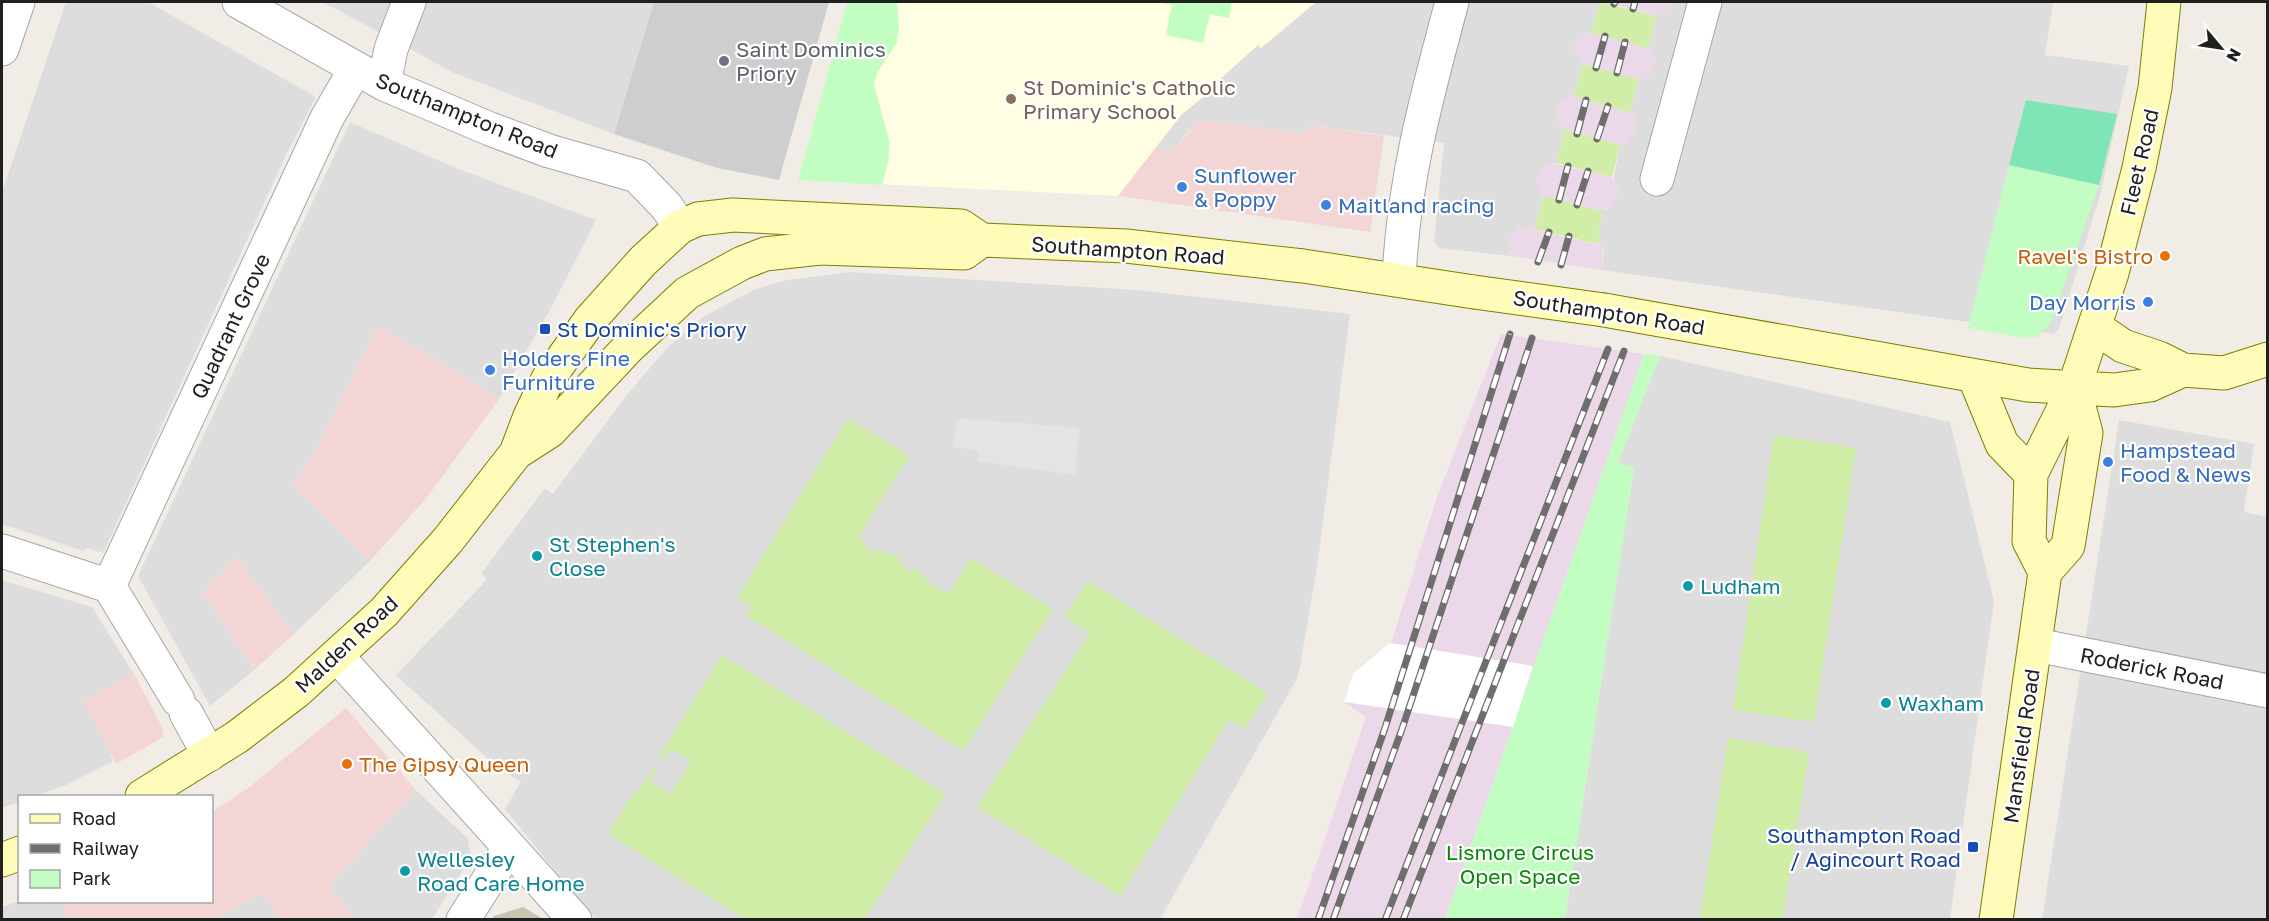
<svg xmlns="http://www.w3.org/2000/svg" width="2269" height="921" font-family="'Golos Text',sans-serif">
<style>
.residential{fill:#dedddd}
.commercial{fill:#f3d5d6}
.industrial{fill:#ebd8e9}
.education{fill:#fffde2}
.religious{fill:#cecece}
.construction{fill:#c7c5b1}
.grass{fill:#d1eea9}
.park{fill:#c2fdc1}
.pitch{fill:#7fe5b6}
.parking{fill:#e4e4e4}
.pier{fill:#fff}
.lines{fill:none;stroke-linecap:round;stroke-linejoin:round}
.minor-casing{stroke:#a7a7a7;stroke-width:35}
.secondary-casing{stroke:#7b7f00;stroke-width:35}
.minor{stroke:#fff;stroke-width:33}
.secondary{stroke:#fefcb8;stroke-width:33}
.rail-casing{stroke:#6e6e6e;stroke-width:7}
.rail{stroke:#fff;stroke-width:4.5;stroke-dasharray:14;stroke-linecap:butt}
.secondary-bridge-casing{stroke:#7b7f00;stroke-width:35;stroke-linecap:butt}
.secondary-bridge{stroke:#fefcb8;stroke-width:33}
.worship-dot{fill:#6b7280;stroke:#fff;stroke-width:2}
.education-dot{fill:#8d6e63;stroke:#fff;stroke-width:2}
.shop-dot{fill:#3f7fe0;stroke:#fff;stroke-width:2}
.food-dot{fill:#e8710a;stroke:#fff;stroke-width:2}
.transit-dot{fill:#1a4fb4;stroke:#fff;stroke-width:2}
.culture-dot{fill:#0f9aa8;stroke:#fff;stroke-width:2}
.labels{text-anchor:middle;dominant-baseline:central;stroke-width:4.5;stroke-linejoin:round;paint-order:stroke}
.worship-label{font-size:21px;fill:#5b616d;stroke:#fff;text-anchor:start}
.education-label{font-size:21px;fill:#785e54;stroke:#fff;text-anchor:start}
.street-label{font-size:21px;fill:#202020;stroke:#fff}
.shop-label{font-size:21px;fill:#366cbe;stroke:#fff;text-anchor:start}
.food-label{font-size:21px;fill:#c56008;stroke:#fff;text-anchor:end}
.transit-label{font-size:21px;fill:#164399;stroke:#fff;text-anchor:start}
.culture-label{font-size:21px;fill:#0d838f;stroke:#fff;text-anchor:start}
.park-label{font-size:21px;fill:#048904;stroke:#fff}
</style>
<rect width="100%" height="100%" fill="#f1ede6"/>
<path class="residential" d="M66,2h82l168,95 -29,56 -184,400 -16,-5 -4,3 -81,-27v-332z
M323,2h331l-40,132 -160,-61z
M1316,2h284l-9,31h-4l-7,28 3,3 -9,32 -14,7 -3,12 3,11 4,3 -7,34h-6l-14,23 6,10 -8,33 -15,-3 -11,26 2,4 -72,-8 -5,-7 10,-98 -136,-18 -2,9 -92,-13 -24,9 -21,24 -13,-9 26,-31 30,-24 -1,-3 47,-42 3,3z
M1673,2h380l-8,53 84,11 -30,133 -40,130 -5,5 -452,-64 2,-22 -6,-4 4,-33 6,-2 12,-64 5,-1 11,-26 -6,-5 8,-34h6l10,-11 1,-7 -7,-13 8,-32 15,-10z
M350,122l111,48 135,50 -44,86 -53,93 -80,-50 -42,-21 -62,124 -23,33 78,76 -76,73 -58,-76 -33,35 51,77 -44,36 -72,-130z
M850,272l286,18 214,24 -33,254 -19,109 -138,242h-562l-10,-7 -83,-103 16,-27 -24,-15 -101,-92 87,-91 3,-6 -5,-4 64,-86 8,6 77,-103 40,-46 33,-28 50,-27 34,-10z
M1660,356l290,66 44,179 -44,318 -385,1 69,-453 -16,-4z
M2119,420l135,24 -10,68 24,5 -1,402 -225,1z
M2,580l90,27 42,67 -26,16 5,64 -3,1 3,6 -47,24 -31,11h-15l-1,6 -17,6z
M416,790l52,49 3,18 -39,62h-77l-26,-33z
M263,892l17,27 -68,1 10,-6z
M19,901l42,1 8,16 -67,1v-12z"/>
<path class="commercial" d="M1214,121l92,13 2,-9 76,11 -14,96 -252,-36 38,-51 13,9 30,-32z
M377,327l42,22 80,50 -71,97 -58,65 -78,-76 23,-33z
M236,558l58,76 -40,36 -51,-77z
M134,674l28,53 2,10 -48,27 -33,-64z
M346,708l70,82 -87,96 26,33h-75l-17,-26 -51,26h-144l-7,-17h151v-90l35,-23z"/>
<path class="industrial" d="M1606,2h67l-5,9 -12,5z
M1591,33l57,15 7,13 -1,7 -10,11h-6l-55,-15 -8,-11v-9l9,-10z
M1574,96l56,17 6,5v16l-11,10 -5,1 -56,-16 -4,-3 -3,-11v-8l9,-9z
M1551,163l61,14 7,14 -5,13 -12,7 -59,-15 -6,-10v-7l7,-12z
M1520,226l83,20 -1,24 -91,-14 -3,-12 2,-8z
M1501,334l143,20 -199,565 -148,1 69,-203 -22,-15 9,-28 38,-31 46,-146z"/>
<path class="education" d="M847,2h469l-55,46 -3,-3 -47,42 1,3 -30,24 -64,82 -320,-16z"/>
<path class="religious" d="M654,2h175l-50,178 -62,-12 -103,-34z"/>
<path class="construction" d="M523,907l20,12h-51l2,-3z"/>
<path class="grass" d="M1600,2l56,14 -8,32 -57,-15z
M1583,64l55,15 -8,34 -56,-17z
M1564,129l56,16 -8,32 -55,-14z
M1543,196l59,15 -4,33 -63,-15z
M848,418l61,38 -51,81 8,5 -2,4 12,7 3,-4 8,5 1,-2 14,8 -2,4 12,8 3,-4 7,4 -1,3 9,6 -2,3 21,9 22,-35 82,51 -90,142 -216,-135 5,-9 -15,-9z
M1774,435l82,13 -42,274 -81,-12z
M1088,581l180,112 -23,36 -16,-9 -109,176 -143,-89 113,-174 -25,-16z
M722,655l224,139 -81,125h-120l-137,-85 26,-42 2,2 18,-27 3,2 -8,12 22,13 20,-33 -21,-12 -7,11 -4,-3z
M1728,738l81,14 -26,167h-83z"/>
<path class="park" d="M847,2h50l2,25 -2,15 -20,31 -3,12 15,55v18l-7,27 -84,-5z
M1158,2h74l-3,16 -19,-4 -7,29 -37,-8 6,-30z
M2009,165l90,20 -48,138 -14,14 -10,1 -59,-10z
M1644,354l16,2 -42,107 16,4 -69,452 -120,1z"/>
<path class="pitch" d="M2026,100l91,14 -18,71 -90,-20z"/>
<path class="parking" d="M957,418l122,10 -4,47 -97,-14 1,-10 -26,-4z"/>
<path class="pier" d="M1390,643l143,23 -20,61 -169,-25 9,-28z"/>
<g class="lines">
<g class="minor-casing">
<path id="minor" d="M239,2l145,82 106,45 59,22 88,25 30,31 13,20
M2,49l16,-47
M384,84l7,-35 18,-47
M1657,179l48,-177
M1399,279c4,-97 28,-184 53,-277
M2,551l107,35 69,114
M109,586l218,-468 29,-50
M2036,645l232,46
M337,656l238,264
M186,713l23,42
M463,920l36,-57 13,-13"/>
</g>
<g class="secondary-casing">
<path id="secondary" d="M1604,310l424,75 86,5 36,-5 33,-15 41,3 44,-14
M2095,327l28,19 36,12 24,12
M1974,376l28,68 29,30
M516,453l34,-22 78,-83 59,-55 55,-30 23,-9 55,-6 144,5 18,-13
M2045,572l-16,-31 2,-67 43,-86 38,-115 27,-105 16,-80 9,-86
M142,796l95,-59 59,-45 88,-80 64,-72 68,-87 14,-37 18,-37 42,-59 53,-59 37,-34 18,-8 35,-4 228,11 21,14 144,6 177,20 171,26
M2,860l18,-7
M1996,920l49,-348 23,-26 18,-113 -12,-45"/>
</g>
<use href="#minor" class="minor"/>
<use href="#secondary" class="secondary"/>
<g class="rail-casing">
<path id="rail" d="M1614,4l1,-2
M1633,9l2,-7
M1596,68l9,-32
M1617,73l8,-31
M1577,134l9,-34
M1597,139l11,-33
M1559,200l9,-34
M1577,205l11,-34
M1538,262l11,-30
M1561,265l8,-29
M1318,920l67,-192 125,-394
M1333,920l69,-191 130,-391
M1385,920l223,-571
M1403,920l221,-569"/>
</g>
<use href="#rail" class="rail"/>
<g class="secondary-bridge-casing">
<path id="secondary-bridge" d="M1474,292l130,18"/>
</g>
<use href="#secondary-bridge" class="secondary-bridge"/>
</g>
<circle class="worship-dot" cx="724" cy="61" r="6"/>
<circle class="education-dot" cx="1011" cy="99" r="6"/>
<g class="shop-dot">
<circle cx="1182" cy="187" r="6"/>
<circle cx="1326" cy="205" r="6"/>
<circle cx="2148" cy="302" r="6"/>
<circle cx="490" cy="370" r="6"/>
<circle cx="2108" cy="462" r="6"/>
</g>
<g class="food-dot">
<circle cx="2165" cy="256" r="6"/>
<circle cx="347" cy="764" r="6"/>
</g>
<g class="transit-dot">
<rect x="539" y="323" width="12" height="12" rx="3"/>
<rect x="1967" y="841" width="12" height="12" rx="3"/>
</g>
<g class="culture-dot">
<circle cx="537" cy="556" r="6"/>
<circle cx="1688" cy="586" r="6"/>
<circle cx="1886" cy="703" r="6"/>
<circle cx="405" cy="871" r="6"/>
</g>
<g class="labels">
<g class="worship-label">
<text x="736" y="49">Saint Dominics<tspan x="736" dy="24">Priory</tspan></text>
</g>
<g class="education-label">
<text x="1023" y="87">St Dominic's Catholic<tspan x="1023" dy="24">Primary School</tspan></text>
</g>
<g class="street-label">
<text transform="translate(467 115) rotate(22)">Southampton Road</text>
<text transform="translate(2139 162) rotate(-77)">Fleet Road</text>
<text transform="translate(1128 250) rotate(4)">Southampton Road</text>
<text transform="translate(1609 312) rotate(9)">Southampton Road</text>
<text transform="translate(230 326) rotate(-65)">Quadrant Grove</text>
<text transform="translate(346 644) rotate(-43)">Malden Road</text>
<text transform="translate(2152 668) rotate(11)">Roderick Road</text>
<text transform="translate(2021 746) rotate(-82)">Mansfield Road</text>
</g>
<g class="shop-label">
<text x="1194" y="175">Sunflower<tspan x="1194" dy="24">&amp; Poppy</tspan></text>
<text x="1338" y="205">Maitland racing</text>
<text x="2136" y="302" text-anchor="end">Day Morris</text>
<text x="502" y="358">Holders Fine<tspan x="502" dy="24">Furniture</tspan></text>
<text x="2120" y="450">Hampstead<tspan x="2120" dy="24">Food &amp; News</tspan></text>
</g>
<g class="food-label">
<text x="2153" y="256">Ravel's Bistro</text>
<text x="359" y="764" text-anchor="start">The Gipsy Queen</text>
</g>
<g class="transit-label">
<text x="557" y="329">St Dominic's Priory</text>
<text x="1961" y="835" text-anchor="end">Southampton Road<tspan x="1961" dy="24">/ Agincourt Road</tspan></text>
</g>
<g class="culture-label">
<text x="549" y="544">St Stephen's<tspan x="549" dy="24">Close</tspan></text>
<text x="1700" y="586">Ludham</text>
<text x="1898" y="703">Waxham</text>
<text x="417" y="859">Wellesley<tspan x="417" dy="24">Road Care Home</tspan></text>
</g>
<g class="park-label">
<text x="1520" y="852">Lismore Circus<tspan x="1520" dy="24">Open Space</tspan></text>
</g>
</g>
<rect width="2269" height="921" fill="none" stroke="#202020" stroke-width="6"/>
<rect x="18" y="795" width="195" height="108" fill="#ffffff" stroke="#a6a6a6" stroke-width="1.5"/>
<rect x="30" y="814" width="30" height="9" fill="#fefcb8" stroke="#a6a6a6" stroke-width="1.5"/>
<text x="72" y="825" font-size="18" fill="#202020">Road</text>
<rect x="30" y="844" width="30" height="9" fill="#6e6e6e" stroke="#a6a6a6" stroke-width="1.5"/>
<text x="72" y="855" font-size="18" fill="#202020">Railway</text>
<rect x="30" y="870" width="30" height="18" fill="#c2fdc1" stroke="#a6a6a6" stroke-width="1.5"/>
<text x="72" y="885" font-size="18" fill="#202020">Park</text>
<g transform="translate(2221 48) rotate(119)" stroke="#ffffff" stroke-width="4.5" paint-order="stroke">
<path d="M0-4.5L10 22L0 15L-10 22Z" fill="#202020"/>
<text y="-9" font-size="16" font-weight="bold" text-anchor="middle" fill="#202020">N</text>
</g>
</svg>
